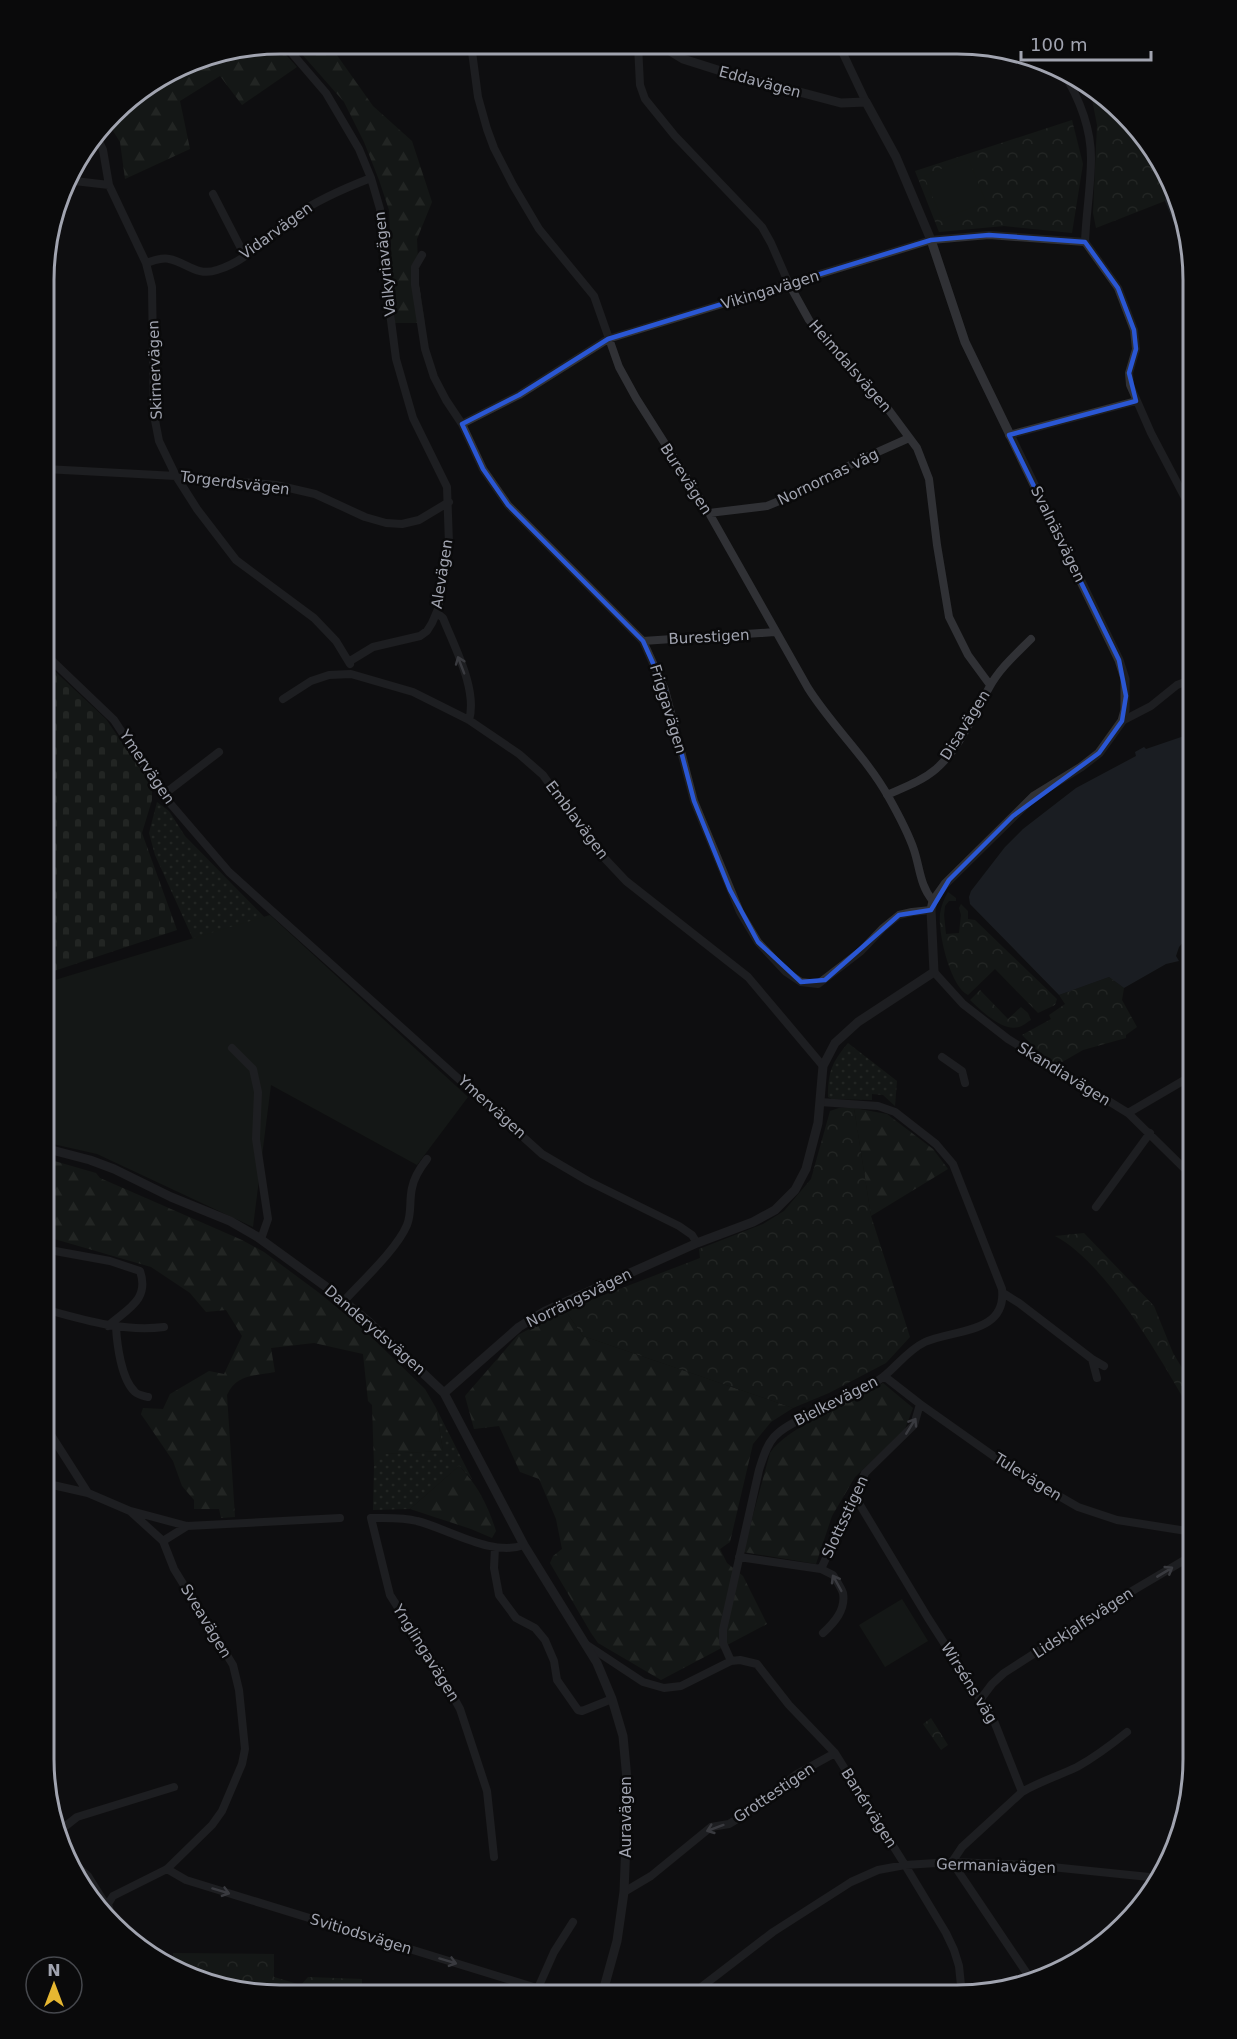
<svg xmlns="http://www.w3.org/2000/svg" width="1237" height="2039" font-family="'DejaVu Sans',sans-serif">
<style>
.grass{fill:url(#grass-dots)}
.forest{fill:url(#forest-firs)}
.cemetery{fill:url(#cemetery-stones)}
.park{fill:url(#park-crowns)}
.pitch{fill:#1c231d}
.water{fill:#293038}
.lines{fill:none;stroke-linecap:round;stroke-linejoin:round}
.minor{stroke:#303135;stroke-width:8}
.tertiary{stroke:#303135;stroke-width:9}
.oneway{stroke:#6e7079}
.marked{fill:none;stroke:#2a57d4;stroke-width:4.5;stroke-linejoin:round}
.labels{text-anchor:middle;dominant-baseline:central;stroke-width:5;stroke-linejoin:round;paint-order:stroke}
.street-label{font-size:15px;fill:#a1a4b0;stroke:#0a0a0b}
.rim{fill:none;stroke:#a1a4b0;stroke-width:3}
</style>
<defs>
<pattern id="grass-dots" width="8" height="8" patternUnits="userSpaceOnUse" patternTransform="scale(1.5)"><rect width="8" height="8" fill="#1c231d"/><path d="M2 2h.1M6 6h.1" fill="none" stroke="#3a403b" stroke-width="1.8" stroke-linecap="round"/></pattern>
<pattern id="forest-firs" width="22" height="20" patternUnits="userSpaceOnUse" patternTransform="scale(1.5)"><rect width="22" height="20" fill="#1c231d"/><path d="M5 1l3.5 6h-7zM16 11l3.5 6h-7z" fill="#3a403b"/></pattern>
<pattern id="cemetery-stones" width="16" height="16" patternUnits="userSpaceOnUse" patternTransform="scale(1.5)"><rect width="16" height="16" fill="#1c231d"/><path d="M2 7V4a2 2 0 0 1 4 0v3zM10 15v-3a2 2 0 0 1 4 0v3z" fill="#3a403b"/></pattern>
<pattern id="park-crowns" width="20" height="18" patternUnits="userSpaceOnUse" patternTransform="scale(1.5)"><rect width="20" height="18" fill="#1c231d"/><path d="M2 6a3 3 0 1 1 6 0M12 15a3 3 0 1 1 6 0" fill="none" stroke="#3a403b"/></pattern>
</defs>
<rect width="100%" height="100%" fill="#0f0f10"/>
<path class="grass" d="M157,802l12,9 16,25 90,92 -59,62 -61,-135 -6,-22z
M848,1043l49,38 -2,25 -12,-11 -11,-1v6l-40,-1 -4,-2c0,-25 4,-35 20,-54z
M436,1408l36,71 -13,-13 -49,43 -37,1 1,-44 9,-12 60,-3z"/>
<path class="forest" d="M276,44l21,23 -55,38 -22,-29 -40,25 10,48 -65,30 -5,-37 -12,-19 16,-21 66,-41z
M293,44h36l44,62 39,35 20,61 -15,37 2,45 6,39h-30l-6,-113 -10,-30 -15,-38 -20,-40z
M854,1108l33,6 46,35 15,20 -77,47z
M44,1158l52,15 4,5 142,62 22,12 54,40 44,36 63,61 11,19 7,43 -59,3 -10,12 -2,-61 -4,-4 -5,-47 -49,-11 -43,5 4,24c-20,4 -39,2 -48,23l8,122 -14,1 -2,-9h-25v-9l-12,-14 -9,-25 -32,-47 2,-6 20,1 7,-15 39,-23 15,3 18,-38 -16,-26 -20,2 -16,-19 -39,-26 -107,-31v-25l11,-30 -11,-3z
M565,1310l18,26 210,72 -22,14 -18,22 -23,98 -10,7 7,14 16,13 24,48 -106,56 -63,-37 -7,-10 -41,-70 3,-7 9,-7 -6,-30 -17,-40 -19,-7 -21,-46 -25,3 -9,-33 53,-61z
M883,1383l30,25 -8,21 -50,48 -23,39 -16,48 -73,-12 27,-99c17,-26 84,-53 113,-70z
M459,1466c19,19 29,40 37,65l-4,7 -21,-9 -61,-20z"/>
<path class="cemetery" d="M45,662l61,57 46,67v14l-10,33 35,97 -132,44z"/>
<path class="park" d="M1078,79l23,14 44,43 22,39 -2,26 -69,27 -3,-15 4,-88 -6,-31z
M1072,120l11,44 -11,69 -68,-7 -65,6 -24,-61z
M948,892l8,6v3h-7l-4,5 -1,9 2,19 13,-1 2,-18 -2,-7 2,-4 7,7v8l7,1 82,79 -2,6 -17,8 -43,-44 -27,26c-18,-9 -30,-62 -28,-81 1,-8 4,-15 8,-22z
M1109,977l15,11 -2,12 15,27 -11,8v3l-43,12 -26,15 -18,-13 -17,-17 29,-16 -2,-4 16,-11 -6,-9z
M980,990l28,29 13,-12 7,6 3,7c-4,2 -8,6 -12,7 -17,5 -38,-17 -49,-27z
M839,1108h15l17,108 39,121 -24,26 -57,30 -36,15 -210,-72 -18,-26 135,-52 -1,-9 64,-25 21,-13 27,-32 19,-68z
M1084,1233l70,73 19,47 20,33v29c-30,-52 -85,-151 -138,-179z
M931,1718l17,27 -7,5 -18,-26z
M173,1953l101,1v23l27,8 7,-8 54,2v15h-113l-60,-17 -16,-9z"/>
<path class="pitch" d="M968,158l18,44 -44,17 -18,-43z
M270,915l198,182 -51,68 -146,-80 -18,142 -156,-73 -53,-12 1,-159z
M902,1599l26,42 -43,26 -26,-42z"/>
<path class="water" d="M1167,175l9,15 14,72 -25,-61z
M1193,733v198l-14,16 -3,9 3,5 -13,3 -42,24 -15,-11 -50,18 -89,-91 -1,-7 2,-6 34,-44 18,-18 53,-41 60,-32 -1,-4 9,-5 2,2z"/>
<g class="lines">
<path class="minor" d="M284,44l42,49 33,56 12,29 9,31 9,96 7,54 17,59 34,69 2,57 -11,65 -6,14 -5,8 -7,5 -47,11 -23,14
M471,44l7,53 9,32 7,19 19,37 26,44 55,67 25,71 17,31 73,115 99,175c24,38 58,69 80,108 9,16 20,36 26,54 6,18 6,36 19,51
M638,45l2,40 5,14 30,37 87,91 9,16 18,41 20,36 20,24 59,65 29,39 12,31 8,66 12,72 19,38 22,30
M839,45l27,57
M1062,70c16,26 29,56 29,88 0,28 -5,56 -6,84
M97,137l6,13 6,35
M66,180l43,5 37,78 6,24 2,128 5,26 17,35 21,33 39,51 78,58 22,23 14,23
M213,194l32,62
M1085,242l33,46 16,42 2,19 -7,24 1,12 21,48 42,80
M422,255l-7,12v18l10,64 9,28 12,23 16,24 21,45 25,36 135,136 22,49 29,111 46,111 18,30 28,30 15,10 17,2 43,-33 22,-23 16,-13 13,-3 19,-2
M146,263c7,-2 16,-6 23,-4 17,3 28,18 48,11 31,-9 54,-37 79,-55 23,-16 49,-27 75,-37
M462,424l57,-29 89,-56 323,-99 58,-5 96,7
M1009,435l127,-34
M45,469l131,7 100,9 39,9 50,23 21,6 16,1 17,-4 30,-18
M709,513l58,-7 17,-7 78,-40 47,-21
M437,613l6,5c11,28 35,72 26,102
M643,641l132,-9
M45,654l69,66 49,75 66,77 313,282 46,27 91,45 13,9 5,8
M283,699l28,-18 18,-6 22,-1 62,18 56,28 50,34 24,21 51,72 32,34 122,96 75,89
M1122,721l29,-15 26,-21 16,-6
M163,795l56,-43
M887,795c18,-8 35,-14 49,-26 24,-21 37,-54 53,-81 10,-19 27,-34 42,-49
M934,972l29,32 45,35 120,74 65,64
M232,1048l21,21 5,23 -2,47 12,80 -7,20
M942,1057l20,14 3,12
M1128,1113l65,-38
M1185,1168l8,-5
M1096,1207l54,-74
M44,1249l66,12 30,10c10,29 -13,38 -32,55
M1003,1293l16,10 73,56 5,19
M344,1301c18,-20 53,-52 63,-76 5,-12 2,-24 5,-37 2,-11 8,-20 15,-29
M44,1309c40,11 79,23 120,18
M116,1327c1,17 5,52 19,65 3,3 9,4 13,5
M1092,1359l12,7
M884,1376l36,28 89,63 69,40 39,13 76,12
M44,1424l44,69 42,18 33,30 11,28 59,96 6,25 6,59 -3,15 -20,47 -10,14 -45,44 -54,27 -5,8 5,19
M44,1483l44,10
M854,1495l74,123 66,103 28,71 -60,55 -10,15 80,119
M131,1511l56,15 153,-8
M163,1541l24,-15
M495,1547l-1,21 5,27 17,23 19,10 10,12 9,21 3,19 21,30 4,1 30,-12
M739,1557l82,12
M823,1633c11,-10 23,-23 20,-40 -2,-6 -7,-13 -10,-18l-12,-6 44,-96 49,-48 6,-21
M587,1645l56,37 21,6 17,-2 50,-25 9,-1 17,4 32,41 46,48 70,112 41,68 8,17 5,16 3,29
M731,1661l-8,-18v-13l36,-160c4,-12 7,-24 15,-33 9,-10 23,-16 35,-22 25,-11 52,-22 74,-38 14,-11 25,-27 42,-35 29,-13 82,-8 77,-53l-49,-125 -17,-20 -41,-32 -17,-6 -58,-4
M980,1700l12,-16 12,-11 123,-79 66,-39
M1022,1792c17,-10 36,-16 55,-25 18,-10 34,-22 50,-35
M58,1832l19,-15 97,-30
M66,1857l22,19 20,32
M494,1857l-7,-66 -27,-82 -20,-36 -50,-78 -19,-77c15,0 32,-1 46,3 32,8 75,36 107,24
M167,1869l19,11 370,114
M624,1892l27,-16 60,-49 18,-3 20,-12 48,-38 38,-21
M538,1988l16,-36 19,-30
M691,1995l82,-63 78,-50 27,-12 27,-5 47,-3 80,3 127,13"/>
<path class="tertiary" d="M44,1148l46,12 24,9 57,28 59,24 26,15 69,50 44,36 75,71 80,152 73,118 15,36 11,37 5,54 -4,102 -7,49 -15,54
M444,1393l75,-66 26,-16 152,-68 56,-21 22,-12 20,-20 11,-21 12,-46 5,-57 12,-23 23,-21 76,-50 -3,-62 2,-9 12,-17 89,-88 47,-29 18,-14 23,-32 3,-11v-31l-6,-19 -154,-318 -34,-102 -35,-83 -30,-55 -25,1 -117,-31 -41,-13 -23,-14"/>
</g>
<defs><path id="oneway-shaft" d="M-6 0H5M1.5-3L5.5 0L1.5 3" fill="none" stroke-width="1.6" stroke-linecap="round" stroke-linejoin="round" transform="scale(1.5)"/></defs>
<g class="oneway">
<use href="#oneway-shaft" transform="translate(461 665) rotate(-111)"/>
<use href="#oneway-shaft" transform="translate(911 1426) rotate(-58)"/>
<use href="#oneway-shaft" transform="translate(1165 1572) rotate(-31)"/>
<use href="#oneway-shaft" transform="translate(837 1583) rotate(-119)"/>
<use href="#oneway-shaft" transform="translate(715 1828) rotate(160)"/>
<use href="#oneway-shaft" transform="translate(221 1891) rotate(17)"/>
<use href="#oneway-shaft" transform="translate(448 1961) rotate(17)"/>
</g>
<path d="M0 0H1237V2039H0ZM989,235l96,7 33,46 16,42 2,19 -7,24 7,28 -127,34 110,225 7,36 -4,25 -23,32 -86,63 -64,64 -18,30 -32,5 -74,65 -24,2 -43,-40 -28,-52 -36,-89 -29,-111 -22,-49 -135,-136 -25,-36 -21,-45 57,-29 89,-56 323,-99z" fill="#0f0f10" fill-opacity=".55" fill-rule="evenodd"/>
<path class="marked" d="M989,235l96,7 33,46 16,42 2,19 -7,24 7,28 -127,34 110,225 7,36 -4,25 -23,32 -86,63 -64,64 -18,30 -32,5 -74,65 -24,2 -43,-40 -28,-52 -36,-89 -29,-111 -22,-49 -135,-136 -25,-36 -21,-45 57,-29 89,-56 323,-99z"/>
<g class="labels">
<g class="street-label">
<text transform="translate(760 82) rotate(15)">Eddavägen</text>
<text transform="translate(276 231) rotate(-36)">Vidarvägen</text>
<text transform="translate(385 264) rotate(-96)">Valkyriavägen</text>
<text transform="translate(770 290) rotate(-17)">Vikingavägen</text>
<text transform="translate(850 366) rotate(49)">Heimdalsvägen</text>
<text transform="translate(155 370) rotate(-92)">Skirnervägen</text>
<text transform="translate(828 477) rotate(-26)">Nornornas väg</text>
<text transform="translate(686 479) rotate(57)">Burevägen</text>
<text transform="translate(235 483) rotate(7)">Torgerdsvägen</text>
<text transform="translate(1058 534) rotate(64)">Svalnäsvägen</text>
<text transform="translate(442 574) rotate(-81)">Alevägen</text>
<text transform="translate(709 637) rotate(-3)">Burestigen</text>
<text transform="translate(668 709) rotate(73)">Friggavägen</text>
<text transform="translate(965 725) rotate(-58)">Disavägen</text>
<text transform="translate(147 767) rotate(56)">Ymervägen</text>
<text transform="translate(577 820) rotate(53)">Emblavägen</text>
<text transform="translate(1064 1074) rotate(32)">Skandiavägen</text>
<text transform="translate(492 1107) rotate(42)">Ymervägen</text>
<text transform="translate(579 1298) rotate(-26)">Norrängsvägen</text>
<text transform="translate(375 1330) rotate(41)">Danderydsvägen</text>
<text transform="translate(836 1401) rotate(-27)">Bielkevägen</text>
<text transform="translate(1028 1477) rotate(32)">Tulevägen</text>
<text transform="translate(845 1517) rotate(-65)">Slottsstigen</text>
<text transform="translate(206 1621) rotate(59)">Sveavägen</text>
<text transform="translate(1083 1623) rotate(-33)">Lidskjalfsvägen</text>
<text transform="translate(426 1653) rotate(58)">Ynglingavägen</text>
<text transform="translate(969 1683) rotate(58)">Wirséns väg</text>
<text transform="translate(774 1793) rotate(-34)">Grottestigen</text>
<text transform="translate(869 1808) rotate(58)">Banérvägen</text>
<text transform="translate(626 1817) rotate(-90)">Auravägen</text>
<text transform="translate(996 1866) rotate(2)">Germaniavägen</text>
<text transform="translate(361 1934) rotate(17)">Svitiodsvägen</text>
</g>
</g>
<path d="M0 0H1237V2039H0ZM280 54H957A226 226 0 0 1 1183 280V1759A226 226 0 0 1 957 1985H280A226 226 0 0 1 54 1759V280A226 226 0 0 1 280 54Z" fill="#0a0a0b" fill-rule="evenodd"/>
<path class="rim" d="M280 54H957A226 226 0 0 1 1183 280V1759A226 226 0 0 1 957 1985H280A226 226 0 0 1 54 1759V280A226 226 0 0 1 280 54Z"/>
<g transform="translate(54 1985)"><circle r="28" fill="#0a0a0b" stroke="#46484d" stroke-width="1.5"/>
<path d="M0-4.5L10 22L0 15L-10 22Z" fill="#e6b731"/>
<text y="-9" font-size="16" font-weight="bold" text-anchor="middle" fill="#a1a4b0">N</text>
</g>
<path d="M1021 51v9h130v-9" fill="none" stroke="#a1a4b0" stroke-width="3"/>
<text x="1030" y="51" font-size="18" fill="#a1a4b0" stroke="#0a0a0b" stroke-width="4.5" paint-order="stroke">100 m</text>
</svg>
